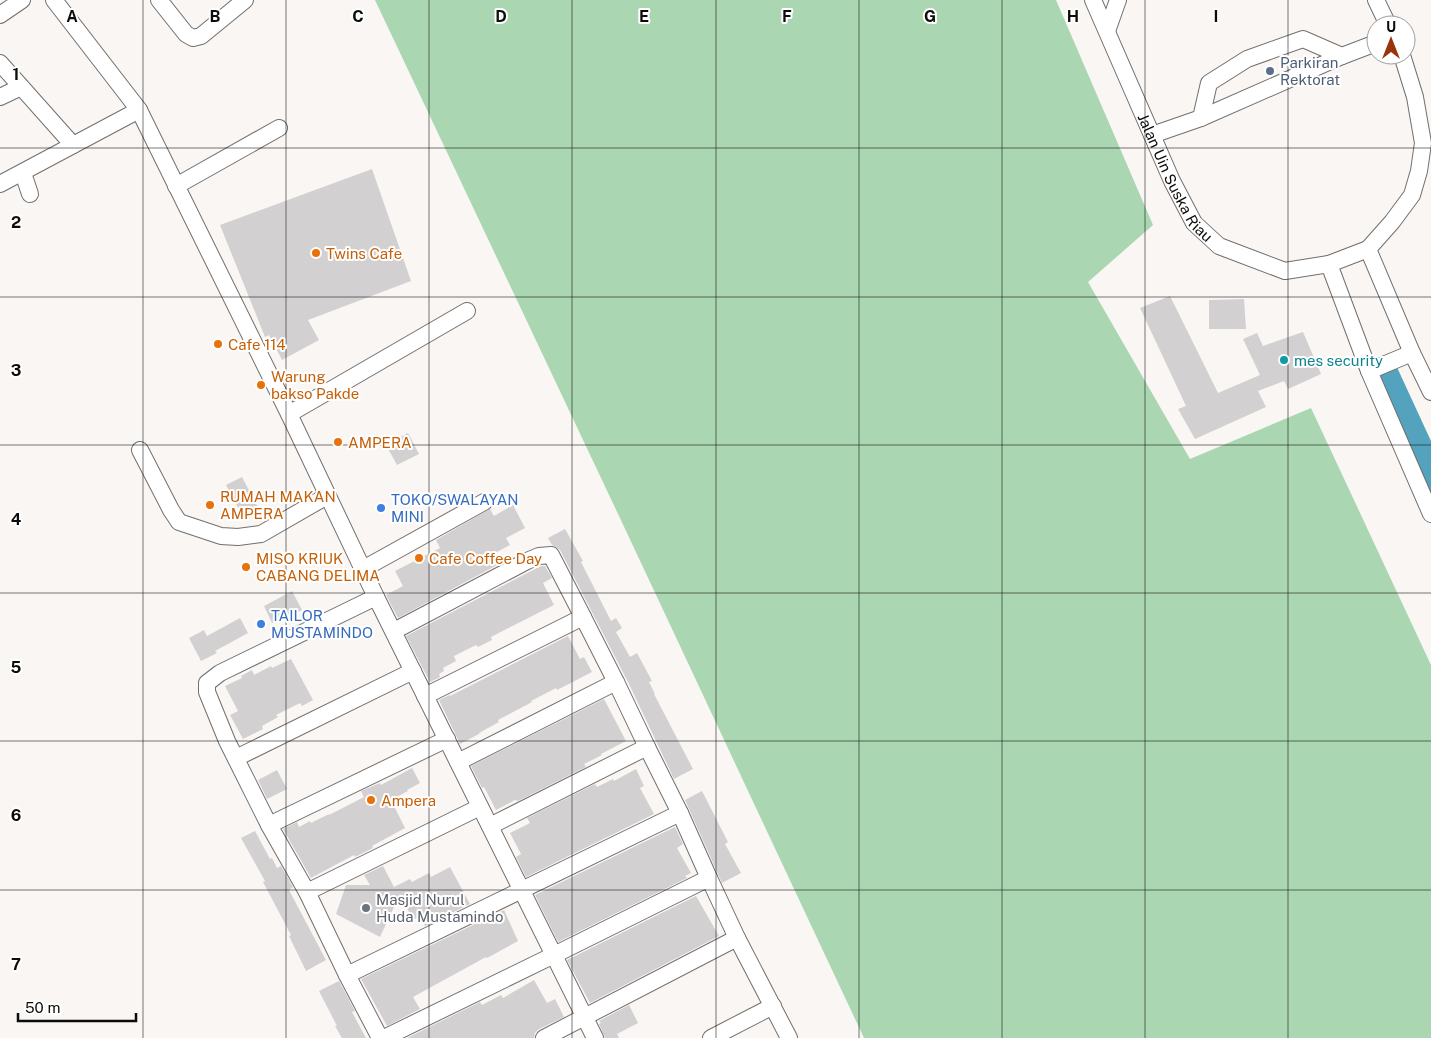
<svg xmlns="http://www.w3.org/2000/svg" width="1431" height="1038" font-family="'Public Sans',sans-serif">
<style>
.green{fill:#aad6b1}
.water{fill:#53a3be}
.building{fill:#d3d0d2}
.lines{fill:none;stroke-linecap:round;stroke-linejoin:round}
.minor-casing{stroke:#726f6c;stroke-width:18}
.minor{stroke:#fff;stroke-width:16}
.grid{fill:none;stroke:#0d0c0b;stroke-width:1;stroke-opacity:0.55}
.service-dot{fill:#5c6f8a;stroke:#fff;stroke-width:2}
.food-dot{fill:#e8710a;stroke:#fff;stroke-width:2}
.culture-dot{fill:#0f9aa8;stroke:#fff;stroke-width:2}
.shop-dot{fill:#3f7fe0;stroke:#fff;stroke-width:2}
.worship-dot{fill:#6b7280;stroke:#fff;stroke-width:2}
.labels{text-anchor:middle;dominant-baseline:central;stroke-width:4;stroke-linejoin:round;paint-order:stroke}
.service-label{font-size:15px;fill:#4e5e75;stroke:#fff;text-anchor:start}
.street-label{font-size:15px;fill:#0d0c0b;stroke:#fff}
.food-label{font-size:15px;fill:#c56008;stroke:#fff;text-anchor:start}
.culture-label{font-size:15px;fill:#0d838f;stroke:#fff;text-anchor:start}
.shop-label{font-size:15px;fill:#366cbe;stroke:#fff;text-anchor:start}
.worship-label{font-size:15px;fill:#5b616d;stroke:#fff;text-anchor:start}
.grid-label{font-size:16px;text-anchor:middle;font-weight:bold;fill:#0d0c0b;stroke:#fff;stroke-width:4;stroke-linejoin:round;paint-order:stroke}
</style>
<rect width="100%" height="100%" fill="#f9f6f3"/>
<path class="green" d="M375,0h681l97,225 -65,57 102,177 121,-51 120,257v373h-567l-245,-522z"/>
<path class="water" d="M1395,363l36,78v57l-58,-126z"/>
<path class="building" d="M372,169l39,112 -103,39 11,20 -37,20 -13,-25 -4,2 -45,-112z
M1170,296l48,97 42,-18 -17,-36 14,-6 6,13 40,-14 18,42 -33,15 -4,-8 -26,10 8,16 -71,32 -17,-30 8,-3 -46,-98z
M1244,299l2,30h-37v-29z
M408,433l11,21 -22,11 -11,-20z
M242,477l18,34 -16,8 -18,-34z
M513,505l12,23 -19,10 4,7 -15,8 6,10 -103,55 -12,-23 17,-9 -8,-15 45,-23 -4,-8 54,-31 4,7z
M565,529l18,32 -2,1 30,59 5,-3 6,10 -6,4 14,25 7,-4 15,28 -3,1 6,12h-1l39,75 -19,10 -45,-95 -69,-134 -4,-3 -4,-2 -4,-7z
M541,566h4l7,12 -9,5 11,22 -63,32 1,3 -14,7 -2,-2 -22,11 2,5 -13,7 1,3 -5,3 1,3 -10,5 -24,-46z
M292,591l10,19 -11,6 -1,-2 -18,9 -8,-17z
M240,618l8,15 -33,18 2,2 -16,8 -12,-23 15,-8 3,6z
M568,636l12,23 4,-2 8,15 -35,18 -1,-2 -25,13 1,1 -34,18 1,2 -20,11v1l-19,10 -21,-44 11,-5v1z
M291,659l22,41 -11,6 -2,-3 -24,12 2,2 -16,9 1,3 -20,10 -13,-24 8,-4 -13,-25 17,-8 -1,-2 11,-6 2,5 17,-9 1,2z
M604,699l22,42 -25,13 1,1 -18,9 2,3 -68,34 -3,-1 -19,10 -12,-23 -2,1 -11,-22z
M412,768l8,15 -13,7 1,1 -17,9 14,28 -33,18 1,2 -18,9 -1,-2 -43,23 -28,-49 14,-7 2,5 11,-6 1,2 18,-9v1l35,-18 -3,-6 19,-8 1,2z
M636,769l8,17 -4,2 14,26 -128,63 -10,-20 5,-3 -11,-21 20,-10 -3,-5 68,-34 2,3 16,-8 1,2z
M277,770l10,19 -20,10 -9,-19z
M702,791l26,51 -3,2 16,29 -19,10 -37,-83z
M675,827l8,17 -6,4 14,25 -6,3 2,2 -129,64 -23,-47z
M255,831l15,28 2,-1 5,10 4,-2 12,21 -4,3 37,70 -20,11 -17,-35 2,-1 -28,-53 2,-1 -24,-43z
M383,866l11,21 16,-8 2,3 17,-9 2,4 19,-10 20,37 -45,22 -5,-10 -7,4 -13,-26 -20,43 -44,-23 10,-29h24l-6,-10z
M696,896l23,40 -129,67 -23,-43z
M504,910l14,31 -31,17 -1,-1 -73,40 7,12 -33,17 -26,-47z
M534,980l13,23 8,-4 9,18 -25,12 -4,4 -1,5h-127l73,-36 2,3 19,-10 2,3z
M339,981l16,30 -3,1 14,26h-24l-7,-12h2l-18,-35z
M629,1005l9,18 -21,11 2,4h-14l-6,-14 2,-1 -2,-2z"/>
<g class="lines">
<g class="minor-casing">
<g id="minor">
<path d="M159,0l27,34 7,4 8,-2 44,-36"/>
<path id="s1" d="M1093,0l79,181 22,42 25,23 66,25 44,-7 40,107 62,143"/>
<path d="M1376,0l12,25"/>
<path d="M0,15l22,-15"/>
<path d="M1107,31l11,-31"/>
<path d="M1402,55l13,42 8,46 -4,28 -7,24 -20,27 -24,27 44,104 19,39"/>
<path d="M0,63l73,82"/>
<path d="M0,97l21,-10"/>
<path d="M139,110l150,304 87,183"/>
<path d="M1201,118l8,-35 38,-24 56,-20 39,17"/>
<path d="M1152,135l49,-17 141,-62 34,-13"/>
<path d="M23,173l7,21"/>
<path d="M0,184l139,-74 -85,-110"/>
<path d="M176,186l103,-58"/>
<path d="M1329,264l39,-15"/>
<path d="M1369,371l43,-18"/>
<path d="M289,414l178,-103"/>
<path d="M140,450l31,60 8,12 42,14 17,1 23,-3 66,-38"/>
<path d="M363,569l121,-67"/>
<path d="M394,631l133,-70 12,-5 12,-1 32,62"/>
<path d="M425,696l158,-79 33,65"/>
<path d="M236,758l177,-87"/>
<path d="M458,762l158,-80 31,65"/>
<path d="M680,813l29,65"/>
<path d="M269,825l-42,-84 -20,-49v-9l13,-10 156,-76 219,441"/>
<path d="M307,892l173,-85"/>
<path d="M347,975l333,-162 -33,-66 -157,79"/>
<path d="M380,1038l-33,-63 -40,-83 -38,-67 178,-86"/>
<path d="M384,1038l170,-83 155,-77 28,60"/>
<path d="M544,1038l193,-100 52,100"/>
<path d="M711,1038l62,-32"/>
</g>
</g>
<use href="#minor" class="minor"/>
</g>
<path class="grid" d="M143,0v1038M286,0v1038M429,0v1038M572,0v1038M716,0v1038M859,0v1038M1002,0v1038M1145,0v1038M1288,0v1038M0,148h1431M0,297h1431M0,445h1431M0,593h1431M0,741h1431M0,890h1431"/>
<circle class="service-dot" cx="1270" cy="71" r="5"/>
<g class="food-dot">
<circle cx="316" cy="253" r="5"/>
<circle cx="218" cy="344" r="5"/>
<circle cx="261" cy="385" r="5"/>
<circle cx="338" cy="442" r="5"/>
<circle cx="210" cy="505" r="5"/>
<circle cx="419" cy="558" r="5"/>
<circle cx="246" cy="567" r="5"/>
<circle cx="371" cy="800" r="5"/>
</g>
<circle class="culture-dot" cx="1284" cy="360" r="5"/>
<g class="shop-dot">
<circle cx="381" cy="508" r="5"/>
<circle cx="261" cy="624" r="5"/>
</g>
<circle class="worship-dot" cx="366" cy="908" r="5"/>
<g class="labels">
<g class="service-label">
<text x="1280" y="62">Parkiran<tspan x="1280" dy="17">Rektorat</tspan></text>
</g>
<g class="street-label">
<text stroke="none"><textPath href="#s1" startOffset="196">Jalan Uin Suska Riau</textPath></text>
</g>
<g class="food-label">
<text x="326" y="253">Twins Cafe</text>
<text x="228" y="344">Cafe 114</text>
<text x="271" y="376">Warung<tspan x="271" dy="17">bakso Pakde</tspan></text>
<text x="348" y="442">AMPERA</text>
<text x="220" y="496">RUMAH MAKAN<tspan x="220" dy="17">AMPERA</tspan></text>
<text x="256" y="558">MISO KRIUK<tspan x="256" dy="17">CABANG DELIMA</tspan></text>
<text x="429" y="558">Cafe Coffee Day</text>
<text x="381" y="800">Ampera</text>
</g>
<g class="culture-label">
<text x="1294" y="360">mes security</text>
</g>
<g class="shop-label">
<text x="391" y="499">TOKO/SWALAYAN<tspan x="391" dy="17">MINI</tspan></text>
<text x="271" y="615">TAILOR<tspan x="271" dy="17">MUSTAMINDO</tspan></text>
</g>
<g class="worship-label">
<text x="376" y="899">Masjid Nurul<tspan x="376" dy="17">Huda Mustamindo</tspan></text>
</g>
</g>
<g class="grid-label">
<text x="72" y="22">A</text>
<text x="215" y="22">B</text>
<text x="358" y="22">C</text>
<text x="501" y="22">D</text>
<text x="644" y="22">E</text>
<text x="787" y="22">F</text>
<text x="930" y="22">G</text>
<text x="1073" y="22">H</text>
<text x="1216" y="22">I</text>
<text x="16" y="80">1</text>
<text x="16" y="228">2</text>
<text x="16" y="376">3</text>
<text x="16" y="525">4</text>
<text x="16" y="673">5</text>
<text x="16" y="821">6</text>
<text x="16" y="970">7</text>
</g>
<g transform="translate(1391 40)"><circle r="24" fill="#ffffff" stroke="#9e9e9d"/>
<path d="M0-4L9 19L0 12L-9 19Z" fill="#99340a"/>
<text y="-8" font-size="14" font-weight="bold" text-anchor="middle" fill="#0d0c0b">U</text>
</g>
<path d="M18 1013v8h118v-8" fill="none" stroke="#0d0c0b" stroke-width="2.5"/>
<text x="25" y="1013" font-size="15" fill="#0d0c0b" stroke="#ffffff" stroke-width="4" paint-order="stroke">50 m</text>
</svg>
